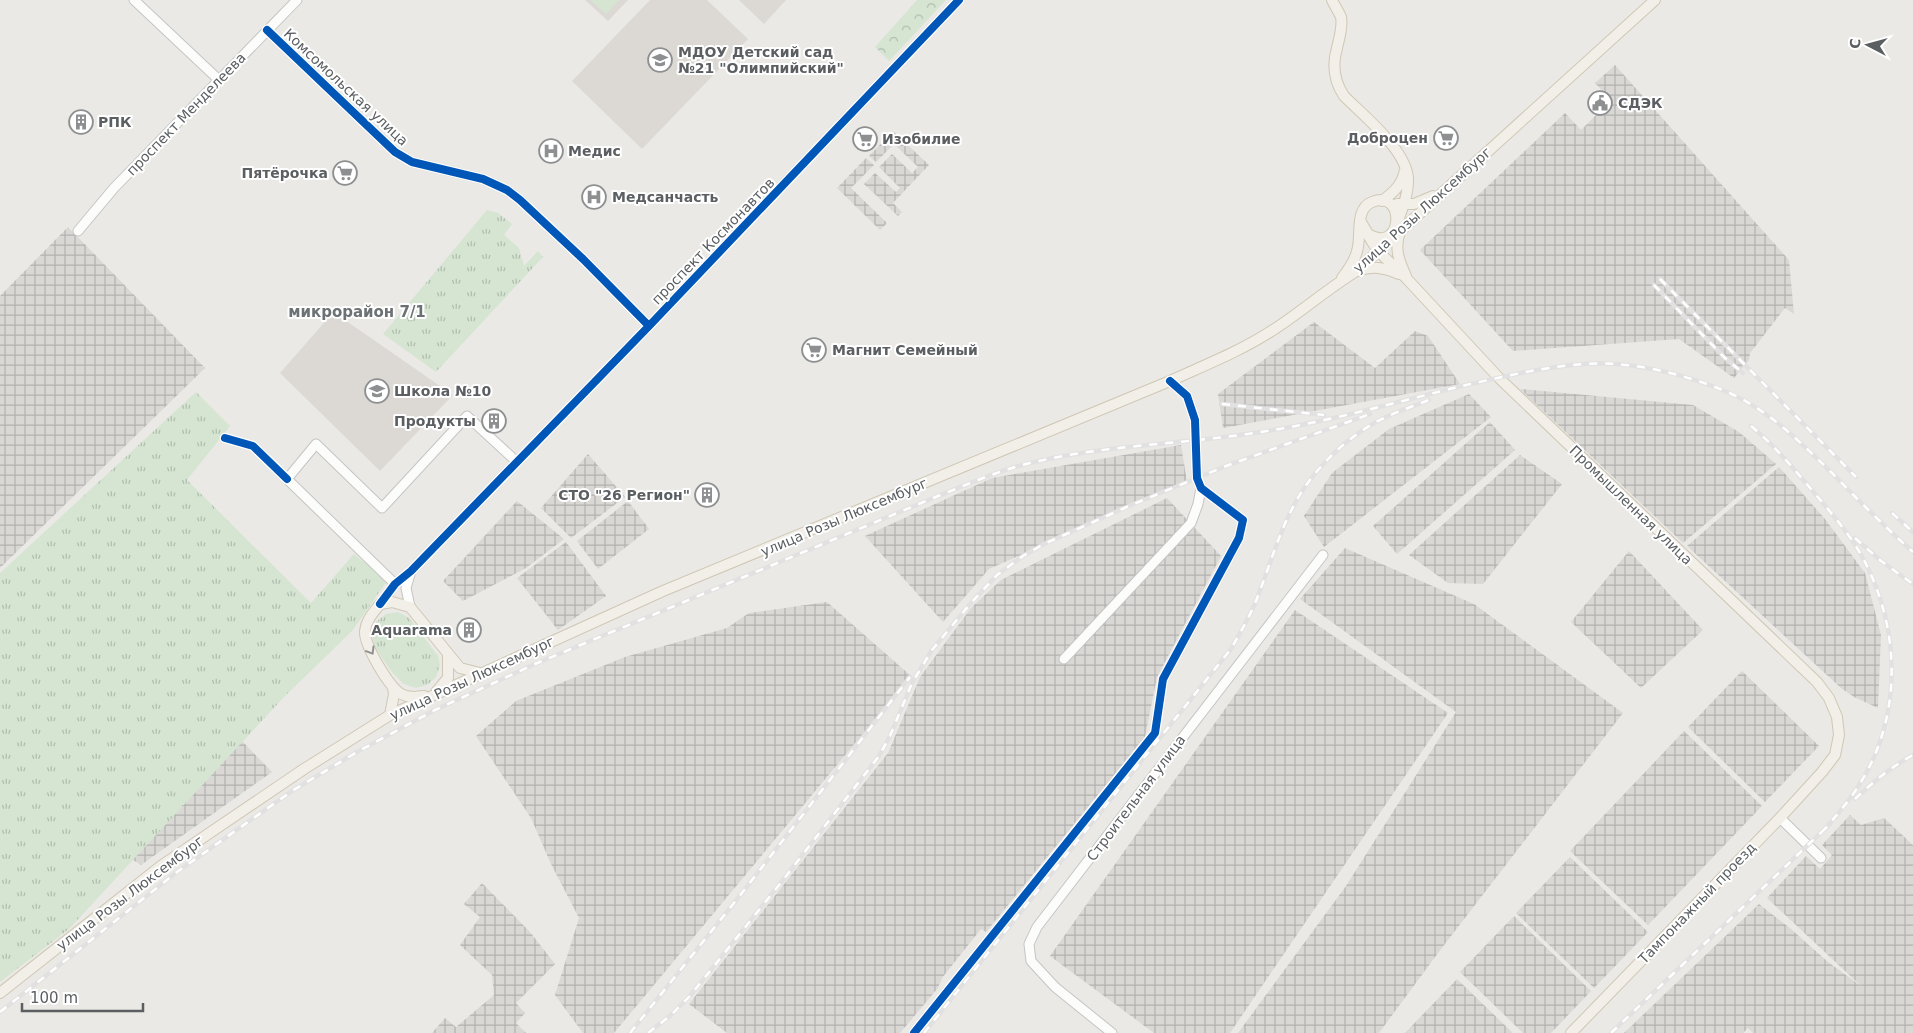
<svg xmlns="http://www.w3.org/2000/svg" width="1913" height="1033" font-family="'DejaVu Sans',sans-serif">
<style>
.industrial{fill:url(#industrial-grid)}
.education{fill:#dcd9d5}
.grass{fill:url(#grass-tufts)}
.forest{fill:url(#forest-crowns)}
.garden{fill:#d5e5d2}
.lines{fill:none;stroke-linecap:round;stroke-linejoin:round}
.minor-casing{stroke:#c4c5c5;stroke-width:11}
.major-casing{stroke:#d0c7b5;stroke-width:12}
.minor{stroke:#fcfcfb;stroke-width:9}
.major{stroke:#f1efe8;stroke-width:10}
.rail-casing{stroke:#e2e1e1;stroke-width:4.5}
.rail{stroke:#fff;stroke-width:2.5;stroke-dasharray:8;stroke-linecap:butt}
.cycleway-casing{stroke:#fff;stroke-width:11}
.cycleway{stroke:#0057b8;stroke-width:8}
.oneway{stroke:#909191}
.labels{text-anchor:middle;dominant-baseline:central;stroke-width:4;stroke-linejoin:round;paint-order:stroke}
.poi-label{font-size:14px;font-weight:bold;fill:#5b5f62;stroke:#fff;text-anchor:start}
.street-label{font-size:14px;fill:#5b5f62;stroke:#fff}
.neighbourhood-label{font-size:15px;font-weight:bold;fill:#6c7174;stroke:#fff}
</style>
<defs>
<pattern id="industrial-grid" width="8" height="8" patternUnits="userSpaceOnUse" patternTransform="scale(1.25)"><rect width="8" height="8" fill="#dad8d5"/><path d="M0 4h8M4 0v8" fill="none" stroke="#b4b2b0"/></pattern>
<pattern id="grass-tufts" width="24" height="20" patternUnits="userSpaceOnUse" patternTransform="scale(1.25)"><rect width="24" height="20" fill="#d5e5d2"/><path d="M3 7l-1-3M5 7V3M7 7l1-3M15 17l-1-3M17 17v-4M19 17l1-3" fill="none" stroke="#b0bdae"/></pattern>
<pattern id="forest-crowns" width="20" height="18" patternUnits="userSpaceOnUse" patternTransform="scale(1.25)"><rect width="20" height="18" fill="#d5e5d2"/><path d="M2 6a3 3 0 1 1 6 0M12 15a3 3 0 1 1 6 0" fill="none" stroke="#b0bdae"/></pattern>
</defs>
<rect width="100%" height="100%" fill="#eae9e5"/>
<path class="industrial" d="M1615,65l174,195 5,54 -9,-6 -35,45 -1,7 -15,18 -55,-39 -166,12 -93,-101 145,-137 16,17 30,-30 -16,-17z
M893,131l36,34 -36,38 9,9 -4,4 -34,-32 11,-11 21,19 4,-4 -21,-21 13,-13 20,19 6,-6 -24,-23 -18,18 -7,-6z
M866,158l8,7 -23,23 36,35 -7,7 -43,-42z
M68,227l137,141 -205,200v-272z
M1314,322l61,46 40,-37 13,5 32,48 -237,44 -5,-34z
M1520,389l173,16 46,27 37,32 -93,79z
M1469,394l22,23 -167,130 -20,-31 28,-43 57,-44z
M1490,422l25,28 -118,104 -24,-28z
M1181,445l6,37 -198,87 -46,53 -78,-86 127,-58z
M588,454l37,43 -54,41 -30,-30z
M1520,455l42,29 -79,100 -35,-1 -39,-28z
M1779,467l46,52 40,54 16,62 -3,73 -24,-11 -13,-9 -154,-142z
M1167,498l54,58 -64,121 -12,60 -159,195 -5,-3 -39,49 -4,10 -38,45h-173l-38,-29 199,-251 32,-76 51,-69 30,-28z
M517,501l47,38 -38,29 -63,33 -20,-20z
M628,501l21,28 -51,40 -21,-28z
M566,542l40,54 -48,34 -41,-52z
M1345,548l129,56 149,109 -185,240 -59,80h-141l108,-147 110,-174 -156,-113z
M1629,551l74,79 -62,58 -70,-66z
M827,602l84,74 -297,357h-31l-28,-38 24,-77 -28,-54 -20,-46 -55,-82 40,-35 109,-44 102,-29 22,-15z
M1295,610l153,103 -218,320h-76l-104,-77z
M1742,671l77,75 -54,56 -77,-75z
M1684,731l78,75 -114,119 -78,-74z
M240,739l32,33 -131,93 -11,-7z
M1850,815l11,10 23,-7 29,27v188h-160l-5,-5 -5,5h-119l135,-129 32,25 37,33 33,24 -94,-88 39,-42 14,13 12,-14 -10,-10z
M1570,857l78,75 -54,56 -78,-75z
M482,883l48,49 25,32 -39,39 9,10 -9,10 10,10h-94l13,-15 11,9 38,-32 -2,-20 -32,-30 20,-28 -16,-13z
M1514,916l77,75 -40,42h-28l-63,-61z
M1457,979l56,54h-108z"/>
<path class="education" d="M585,0h43l-20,21z
M650,0h57l41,39 -106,110 -70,-68z
M739,0h47l-22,24z
M331,315l11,3 111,77 -73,76 -100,-98z"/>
<path class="grass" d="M487,210l11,3 14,11 -8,11 15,13 5,18 14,-15 5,6 -107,115 -53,-38z
M196,392l34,34 -43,54 124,123 43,-49 33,27 -35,50 -69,67 -214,231 -69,53v-409z
M398,612l11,6 29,38 2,9 -4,12 -9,8 -11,3 -12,-4 -12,-12 -18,-26 -2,-13 4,-11 10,-8z"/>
<path class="forest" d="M917,0h29l-57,61 -14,-14z"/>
<path class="garden" d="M590,0h29l-13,14z"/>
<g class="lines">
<g class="minor-casing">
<path id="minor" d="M134,0l85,80
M267,30l128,122 17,10 71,17 24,11 13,10 63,59 66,67
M78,231l36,-43 183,-188
M225,438l28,8 34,33
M395,584l-108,-105 29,-35 66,64 85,-92 50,46
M380,604l15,-20 16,-13 238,-245 310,-326
M410,607l-4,-19 5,-17
M1064,659l127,-136 7,-19 3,-16
M1780,818l41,40
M914,1033l241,-300 8,-54 76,-141 4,-18 -42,-32 -4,-10 -2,-58 -8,-24 -17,-15
M1112,1033l-57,-46 -24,-26 -2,-17 8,-17 286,-372"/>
</g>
<g class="major-casing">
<path id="major" d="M1332,0c2,5 7,12 9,17 2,10 -2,22 -4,31 -5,17 -3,33 7,48 20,20 65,56 64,85 0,14 -6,29 -11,42
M1382,201c12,-9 20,-16 23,-31
M1397,204h17l19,-8
M1366,232l12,19 29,28 92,99 318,304 12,16 8,19 2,18 -4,20 -13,17 -42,46 -209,215
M1400,232c-6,16 -1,29 6,44
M1358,271c14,-6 27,-3 41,3
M1342,278c6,-8 13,-17 15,-27 5,-15 -3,-42 15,-49 34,-14 32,53 -4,32l-7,-12
M437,691l11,-13v-24
M424,696c-8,1 -15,2 -23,-2 -12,-7 -37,-49 -36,-63 1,-11 8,-18 15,-27l12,-2 18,5 50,61 20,5
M390,715l4,-21 -1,-6
M0,993l161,-127 143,-97 86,-54 273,-124 507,-210c35,-16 71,-30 103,-51 28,-18 53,-40 82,-58l300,-272"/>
</g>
<use href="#minor" class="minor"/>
<use href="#major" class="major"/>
<g class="rail-casing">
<path id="rail" d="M1660,279l196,198
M1654,285l71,73 18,15
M1222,404l102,11
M1751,426c24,20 44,44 65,69 17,20 37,43 49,67 38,75 37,165 -14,235 -8,11 -17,21 -26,32
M1892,513l21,19
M1855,538l26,23 32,23
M1855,799c18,-17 36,-32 58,-44
M0,1012l177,-140 115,-81 65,-39 78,-42 100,-46 403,-168c33,-13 66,-28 101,-35 70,-16 143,-17 215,-28 71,-10 142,-31 212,-48 50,-11 100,-24 151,-21 35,3 70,12 103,25 45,17 79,52 113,85 26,27 52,53 80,78
M630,1033l108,-135 172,-221
M648,1033l22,-17 20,-20 93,-116 96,-124 11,-20 22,-53 20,-33 38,-46 27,-29 26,-19 21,-12 85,-38 97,-40 144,-52
M924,1033l307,-384c9,-16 18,-31 25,-48 12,-30 21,-63 36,-92 17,-35 50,-68 84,-87 17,-9 35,-15 53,-22
M1611,1033l219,-209"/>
</g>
<use href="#rail" class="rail"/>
<g class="cycleway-casing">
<path id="cycleway" d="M267,30l128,122 17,10 71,17 24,11 13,10 63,59 66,67
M225,438l28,8 34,33
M380,604l15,-20 16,-13 238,-245 310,-326
M914,1033l241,-300 8,-54 76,-141 4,-18 -42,-32 -4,-10 -2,-58 -8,-24 -17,-15"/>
</g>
<use href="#cycleway" class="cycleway"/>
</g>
<defs><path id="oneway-chevron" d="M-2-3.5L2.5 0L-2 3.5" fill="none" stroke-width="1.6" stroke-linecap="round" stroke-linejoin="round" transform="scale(1.25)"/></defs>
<use class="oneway" href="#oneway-chevron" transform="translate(371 651) rotate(59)"/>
<defs>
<g id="school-ring" transform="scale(1.25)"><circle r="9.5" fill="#fff" stroke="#8d8f90" stroke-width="1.5"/><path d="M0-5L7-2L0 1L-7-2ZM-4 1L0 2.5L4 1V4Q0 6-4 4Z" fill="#8d8f90"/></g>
<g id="civic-ring" transform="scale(1.25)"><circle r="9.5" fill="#fff" stroke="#8d8f90" stroke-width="1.5"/><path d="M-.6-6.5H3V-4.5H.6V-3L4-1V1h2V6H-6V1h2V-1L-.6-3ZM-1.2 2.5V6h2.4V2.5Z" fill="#8d8f90"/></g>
<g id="building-ring" transform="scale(1.25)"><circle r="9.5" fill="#fff" stroke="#8d8f90" stroke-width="1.5"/><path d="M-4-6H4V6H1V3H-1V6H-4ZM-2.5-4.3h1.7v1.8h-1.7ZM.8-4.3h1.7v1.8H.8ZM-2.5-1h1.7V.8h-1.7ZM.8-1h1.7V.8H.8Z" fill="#8d8f90"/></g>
<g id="supermarket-ring" transform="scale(1.25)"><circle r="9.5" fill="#fff" stroke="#8d8f90" stroke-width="1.5"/><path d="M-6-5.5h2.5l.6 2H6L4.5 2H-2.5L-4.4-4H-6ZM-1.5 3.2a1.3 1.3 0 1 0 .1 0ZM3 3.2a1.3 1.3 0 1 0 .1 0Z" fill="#8d8f90"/></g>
<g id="hospital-ring" transform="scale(1.25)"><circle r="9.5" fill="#fff" stroke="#8d8f90" stroke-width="1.5"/><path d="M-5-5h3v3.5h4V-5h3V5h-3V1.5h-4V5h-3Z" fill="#8d8f90"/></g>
</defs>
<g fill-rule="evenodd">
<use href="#school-ring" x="660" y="60"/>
<use href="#civic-ring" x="1600" y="103"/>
<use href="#building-ring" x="81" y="122"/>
<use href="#supermarket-ring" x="1446" y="138"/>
<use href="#supermarket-ring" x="865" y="139"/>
<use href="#hospital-ring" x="551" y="151"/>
<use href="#supermarket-ring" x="345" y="173"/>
<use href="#hospital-ring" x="594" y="197"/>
<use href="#supermarket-ring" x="814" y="350"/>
<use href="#school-ring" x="377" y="391"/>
<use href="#building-ring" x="494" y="421"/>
<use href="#building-ring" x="707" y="495"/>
<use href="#building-ring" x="469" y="630"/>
</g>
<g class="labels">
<g class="poi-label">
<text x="678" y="52">МДОУ Детский сад<tspan x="678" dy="16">№21 "Олимпийский"</tspan></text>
<text x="1618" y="103">СДЭК</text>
<text x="98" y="122">РПК</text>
<text x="1428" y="138" text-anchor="end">Доброцен</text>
<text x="882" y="139">Изобилие</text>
<text x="568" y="151">Медис</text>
<text x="328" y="173" text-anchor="end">Пятёрочка</text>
<text x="612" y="197">Медсанчасть</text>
<text x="832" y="350">Магнит Семейный</text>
<text x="394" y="391">Школа №10</text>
<text x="476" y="421" text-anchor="end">Продукты</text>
<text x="690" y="495" text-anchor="end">СТО "26 Регион"</text>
<text x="452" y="630" text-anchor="end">Aquarama</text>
</g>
<g class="street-label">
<text transform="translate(346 87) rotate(43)">Комсомольская улица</text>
<text transform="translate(186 114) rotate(-46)">проспект Менделеева</text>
<text transform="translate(1422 210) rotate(-42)">улица Розы Люксембург</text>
<text transform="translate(713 241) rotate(-46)">проспект Космонавтов</text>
<text transform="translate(1631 505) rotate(44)">Промышленная улица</text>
<text transform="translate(844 517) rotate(-23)">улица Розы Люксембург</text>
<text transform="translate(472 678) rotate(-25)">улица Розы Люксембург</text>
<text transform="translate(1136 798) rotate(-53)">Строительная улица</text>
<text transform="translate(130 893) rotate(-37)">улица Розы Люксембург</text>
<text transform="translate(1697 903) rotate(-46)">Тампонажный проезд</text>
</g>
<g class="neighbourhood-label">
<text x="357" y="312">микрорайон 7/1</text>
</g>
</g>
<g transform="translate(1868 45) rotate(276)" stroke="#ffffff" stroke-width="4" paint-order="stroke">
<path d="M0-4L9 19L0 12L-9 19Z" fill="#5b5f62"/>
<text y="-8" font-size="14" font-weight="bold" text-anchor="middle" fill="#5b5f62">С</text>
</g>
<path d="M22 1003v8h121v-8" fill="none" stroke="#5b5f62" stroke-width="2.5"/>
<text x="30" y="1003" font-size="15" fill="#5b5f62" stroke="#ffffff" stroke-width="4" paint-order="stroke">100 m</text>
</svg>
